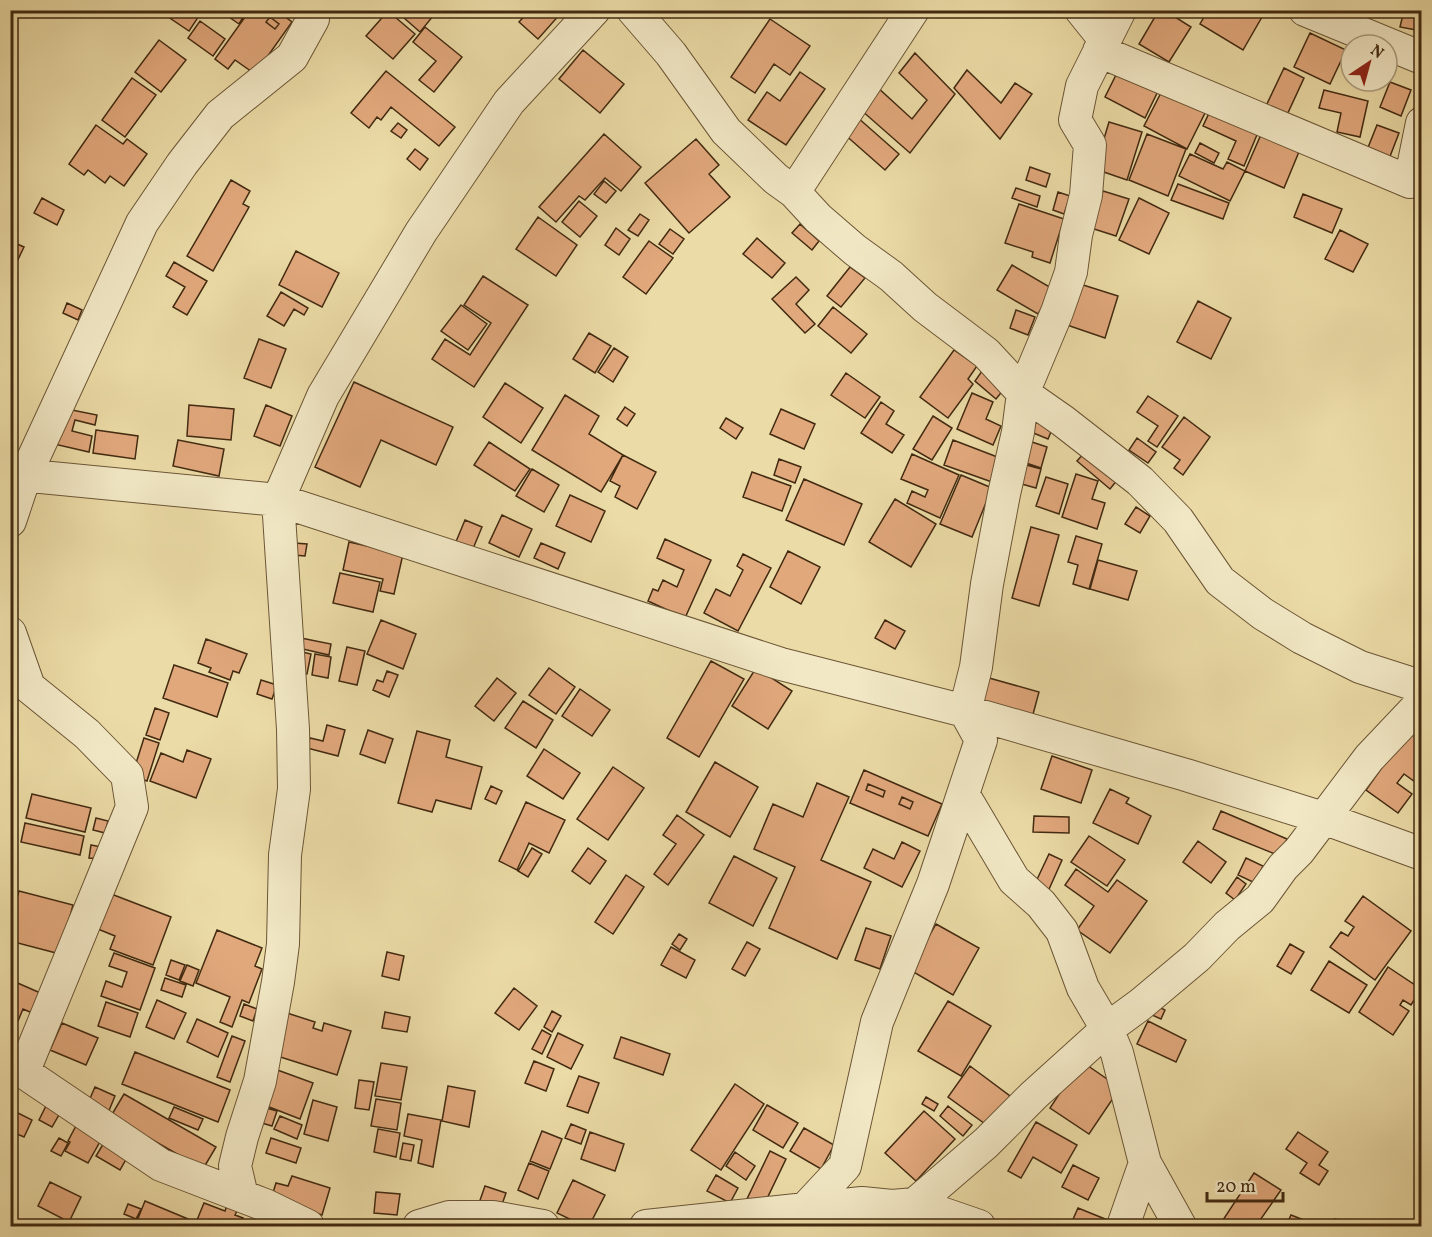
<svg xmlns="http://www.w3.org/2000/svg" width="1432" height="1237" font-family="Vollkorn,serif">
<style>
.building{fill:#e1a87c;stroke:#422a11;stroke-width:1.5;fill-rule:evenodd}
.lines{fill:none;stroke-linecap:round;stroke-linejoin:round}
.minor-casing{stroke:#6c5636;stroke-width:34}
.minor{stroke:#f2e8c5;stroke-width:32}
</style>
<rect width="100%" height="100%" fill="#ebdba6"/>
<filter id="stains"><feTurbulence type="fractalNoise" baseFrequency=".00333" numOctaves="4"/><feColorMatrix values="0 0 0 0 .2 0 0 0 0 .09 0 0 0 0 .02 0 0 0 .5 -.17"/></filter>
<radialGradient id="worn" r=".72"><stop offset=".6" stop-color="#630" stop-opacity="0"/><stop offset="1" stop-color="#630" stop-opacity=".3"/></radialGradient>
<path class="building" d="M158,10l33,1 12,-1 -14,21z
M219,10h20l6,4 -6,10z
M250,10h26l16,12 -37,52 -20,-14 -7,9 -13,-10zM270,17l9,7 -4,5 -9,-7z
M395,10h43l-18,22z
M530,10h31l1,2 -24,27 -19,-17z
M1159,10h5l27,17 -22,35 -30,-18z
M1208,10h23l7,4 2,-4h26l-23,40 -43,-26z
M1404,10h18v21l-22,-4z
M388,11l27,23 -22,25 -27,-23z
M270,17l9,7 -4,5 -9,-7z
M770,19l40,27 -20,29 -16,-11 -19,29 -24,-16z
M200,21l25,18 -12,17 -25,-18z
M425,27l37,30 -28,35 -15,-12 17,-19 -23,-19z
M1310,33l36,17 -16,34 -36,-17z
M159,40l27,20 -25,32 -26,-20z
M583,50l41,34 -24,29 -41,-34z
M915,53l40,41 -45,59 -49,-43 16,-23 35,32 15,-19 -28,-27z
M1284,68l20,10 -18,39 -21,-9z
M1119,69l40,20 -14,29 -40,-21z
M967,70l34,33 14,-20 17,11 -32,45 -46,-51z
M386,71l69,56 -16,19 -48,-39 -10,13 -4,-3 -8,11 -18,-15z
M800,72l25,17 -39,56 -38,-25 19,-28 13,9z
M132,78l24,17 -31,42 -23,-17z
M1390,82l21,8 -10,26 -21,-9z
M1166,83l43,22 -22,44 -43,-23z
M1324,90l44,11 -8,36 -23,-5 4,-19 -22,-5z
M1211,109l48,21 -15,36 -16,-7 8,-18 -33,-15z
M857,117l42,37 -14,16 -42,-37z
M1109,122l33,10 -15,48 -32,-11z
M398,123l9,7 -6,8 -10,-7z
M96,125l27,19 4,-5 20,15 -23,32 -14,-10 -5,7 -17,-13 -4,5 -15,-11z
M1377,125l22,8 -10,26 -22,-9z
M1263,130l38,17 -17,41 -39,-17z
M604,134l37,33 -20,24 -16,-13 -20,22 -6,-4 -23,26 -17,-15z
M1147,134l39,15 -18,47 -39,-16z
M696,139l23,26 -10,9 21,23 -41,36 -44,-50z
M1200,143l19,10 -5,10 -19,-10z
M415,149l13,10 -8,11 -13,-11z
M1190,154l33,15 4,-7 18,9 -15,30 -51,-25z
M1030,167l20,7 -4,13 -20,-7z
M231,180l19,11 -7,13 6,3 -36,64 -26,-15z
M604,181l12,10 -10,12 -12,-9z
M1178,184l51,19 -6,16 -52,-19z
M1016,188l24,8 -3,11 -25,-9z
M1103,191l26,8 -13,37 -25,-8z
M1058,192l12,4 -6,18 -11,-4z
M1303,194l39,15 -10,24 -38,-16z
M42,198l22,12 -7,15 -23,-12z
M1139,198l30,15 -20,41 -30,-14z
M579,201l18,15 -17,21 -18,-15z
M1019,204l45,15 -14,44 -18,-6 1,-5 -28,-9z
M640,214l9,6 -11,16 -10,-6z
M538,217l39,28 -21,31 -40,-27z
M800,224l19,17 -7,9 -20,-17z
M616,228l14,11 -11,16 -14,-10z
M670,229l14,10 -11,15 -14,-10z
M1340,230l28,14 -15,28 -28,-13z
M757,238l28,25 -13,15 -29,-24z
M10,241l14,6 -11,23 -3,-2z
M649,241l24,17 -27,36 -23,-17z
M296,251l43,22 -17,34 -43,-22z
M174,262l33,19 -20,34 -14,-8 12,-20 -19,-11z
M1012,265l41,24 -15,25 -41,-24z
M850,267l15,11 -24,29 -14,-11z
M483,276l45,29 -54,82 -42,-28 13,-20 25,16 21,-32 -27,-18z
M796,277l13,13 -13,14 19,20 -10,9 -33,-34z
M1080,284l38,12 -13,42 -38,-13z
M281,292l27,16 -4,7 -10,-6 -10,17 -17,-10z
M1198,301l33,17 -20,41 -34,-17z
M67,303l15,7 -4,10 -15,-7z
M461,305l26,19 -19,26 -27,-19z
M833,307l34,27 -16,19 -33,-27z
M1016,310l19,7 -7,18 -18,-7z
M589,333l22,13 -16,27 -22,-14z
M259,339l27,10 -15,39 -27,-10z
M614,348l14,9 -15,25 -15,-10z
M954,350l23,16 -9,13 5,5 -25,34 -28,-21z
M982,371l22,18 -8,10 -21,-18z
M846,373l34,24 -15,21 -34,-23z
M354,382l99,45 -17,38 -55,-25 -21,47 -45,-20z
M505,383l38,25 -22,35 -38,-26z
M972,393l21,9 -7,17 15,7 -8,19 -36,-16z
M565,395l34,21 -10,18 34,21 -22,37 -69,-42z
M1148,396l30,20 -21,31 -9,-6 10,-15 -21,-14z
M881,402l13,9 -8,13 18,11 -12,18 -31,-20z
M189,405l45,4 -3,31 -44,-4z
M266,405l26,11 -12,30 -26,-10z
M625,407l10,7 -8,12 -10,-7z
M62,408l35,7 -2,10 -20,-5 -3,11 20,5 -3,16 -35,-8z
M781,409l34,15 -11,25 -34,-15z
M933,416l19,12 -20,32 -19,-11z
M1184,417l26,20 -27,38 -9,-7 6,-8 -18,-13z
M726,418l17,10 -7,11 -16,-11z
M1036,420l17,7 -5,12 -17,-7z
M96,430l42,6 -3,23 -42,-6z
M1137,438l19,14 -8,11 -19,-13z
M178,440l46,9 -5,27 -46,-10z
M953,440l47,18 -8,24 -48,-17z
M1029,441l18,6 -6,21 -18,-6z
M489,442l41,27 -15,22 -41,-26z
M1086,451l32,28 -8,10 -33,-28z
M912,454l47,21 -19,43 -33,-15 5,-12 13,6 3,-7 -27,-11z
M623,455l33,17 -19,37 -22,-12 5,-11 -10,-5z
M779,459l22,8 -6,16 -21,-8z
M1023,464l18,5 -5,19 -18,-5z
M532,469l27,16 -15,27 -28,-16z
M752,472l39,14 -9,25 -39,-14z
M1076,474l22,7 -6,18 13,4 -8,26 -35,-12z
M961,475l31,13 -20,49 -32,-13z
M1046,477l22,7 -9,30 -23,-8z
M804,479l58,25 -18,41 -58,-25z
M570,495l35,16 -14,31 -35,-16z
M895,499l41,25 -25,43 -42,-25z
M1136,507l14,9 -10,17 -15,-9z
M502,515l30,14 -13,28 -30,-14z
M465,520l17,7 -10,24 -17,-7z
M1031,527l28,8 -20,71 -27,-8z
M1076,536l26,8 -13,45 -16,-5 5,-19 -10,-3z
M665,539l46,21 -26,58 -37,-17 5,-12 5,2 5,-11 14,7 7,-17 -27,-12z
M349,542l54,12 -9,40 -14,-3 3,-12 -40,-9z
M294,543l13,1 -2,12 -12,-1z
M541,543l24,10 -7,16 -24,-11z
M788,551l32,16 -19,37 -31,-17z
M743,554l28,14 -33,63 -34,-18 12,-24 14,7 13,-26 -6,-4z
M1098,560l39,11 -9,29 -38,-11z
M340,573l40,9 -7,30 -40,-9z
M381,620l35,14 -13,35 -36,-15z
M885,620l20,11 -10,18 -20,-11z
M296,637l35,7 -2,11 -35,-8z
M206,639l41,15 -8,19 -6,-2 -3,9 -21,-8 2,-4 -13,-5z
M347,647l18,4 -8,34 -18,-4z
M294,650l17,4 -4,20 -16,-3z
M315,654l16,3 -3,21 -16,-3z
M711,661l33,18 -45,78 -32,-19z
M174,665l54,18 -11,34 -54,-19z
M549,668l26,19 -19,27 -27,-19z
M756,668l36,23 -24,38 -36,-23z
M387,671l11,4 -9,22 -16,-7 4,-10 6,2z
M982,676l57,16 -7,26 -57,-16z
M497,678l19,15 -22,28 -19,-15z
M261,680l16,5 -5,14 -15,-5z
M580,689l30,21 -18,26 -30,-20z
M523,701l30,19 -17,28 -31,-20z
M155,708l14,5 -9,27 -14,-5z
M1419,715l3,2v34l-2,2 2,2v25l-4,4 -14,-10 -7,9 15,11 -14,19 -32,-23z
M327,725l18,5 -7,26 -31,-8 3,-10 13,3z
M368,730l25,9 -8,24 -25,-9z
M417,731l33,9 -4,17 36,10 -11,42 -35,-9 -4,12 -34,-9z
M144,738l15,5 -12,38 -15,-5z
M544,749l36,24 -17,26 -36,-23z
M187,750l24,9 -15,39 -46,-17 11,-28 22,9z
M1052,756l40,14 -11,33 -40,-14z
M715,762l43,25 -28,50 -44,-25z
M613,767l31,21 -36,52 -31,-21z
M864,770l78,34 -14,32 -78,-33zM868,784l17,7 -2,6 -17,-7zM902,797l11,5 -3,7 -11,-5z
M817,783l32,14 -28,63 50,22 -34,77 -68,-31 26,-61 -41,-18 19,-45 30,13z
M868,784l17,7 -2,6 -17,-7z
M491,786l11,5 -6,13 -11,-5z
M1110,789l19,9 -3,5 25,13 -13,28 -45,-21z
M32,794l59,14 -6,24 -59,-14z
M902,797l11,5 -3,7 -11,-5z
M526,802l39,18 -16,33 -20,-10 -12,27 -18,-9z
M1221,811l66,28 -7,17 -67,-27z
M677,815l27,20 -36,50 -14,-11 22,-30 -13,-9z
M1034,816l35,1v16l-36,-1z
M96,818l12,3 -3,12 -12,-3z
M25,823l59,13 -4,19 -59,-13z
M1089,836l36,24 -18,26 -36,-24z
M1198,841l28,21 -15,21 -28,-21z
M902,842l18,9 -18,36 -38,-19 9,-19 21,10z
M91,845l11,2 -2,12 -11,-1z
M532,848l10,6 -14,23 -10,-6z
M588,848l18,13 -16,23 -18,-13z
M1049,854l13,6 -16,36 -14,-6z
M734,856l43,22 -24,48 -44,-23z
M1246,858l17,8 -8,17 -17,-8z
M1076,869l32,23 9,-12 30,21 -37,52 -33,-23 17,-24 -29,-21z
M626,875l18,12 -31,47 -18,-12z
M1237,877l9,7 -11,16 -9,-7z
M19,891l54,14 -13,49 -50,-13v-19z
M106,892l65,25 -18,48 -43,-16 5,-13 -22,-9z
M1363,896l48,35 -36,49 -45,-33 11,-15 7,4 6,-9 -9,-6z
M936,924l43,24 -26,47 -43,-25z
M866,928l25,8 -11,33 -25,-9z
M217,930l45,18 -7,18 7,3 -13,34 -7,-3 -10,27 -12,-5 10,-25 -34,-14z
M679,934l8,5 -7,11 -8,-6z
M747,942l13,7 -15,27 -13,-7z
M1290,944l14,8 -13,22 -14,-8z
M671,947l24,13 -9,18 -25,-13z
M387,952l17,4 -5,24 -17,-4z
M114,953l41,15 -15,42 -39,-14 5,-15 16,6 5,-15 -18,-6z
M171,960l14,5 -6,15 -13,-5z
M1329,961l38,24 -18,28 -38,-23z
M187,965l12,5 -6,16 -13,-5z
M1388,967l33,22 -10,16 -8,-5 -3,5 9,6 -16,24 -34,-23z
M165,978l21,7 -4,12 -21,-7z
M13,981l32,14 -8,20 -14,-6 -5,12 -8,-4v-31z
M514,988l23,18 -18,24 -24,-17z
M157,1000l29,13 -12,26 -28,-12z
M948,1001l43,25 -30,50 -43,-25z
M106,1002l32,11 -8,24 -32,-11z
M244,1004l13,5 -4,12 -13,-5z
M1157,1006l8,4 -4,9 -9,-4z
M552,1011l9,5 -9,16 -8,-5z
M385,1012l25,5 -3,15 -25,-4z
M287,1013l28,9 -2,6 9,3 2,-8 27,8 -14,44 -63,-20z
M197,1019l31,14 -10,24 -31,-15z
M1148,1021l38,19 -10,22 -39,-18z
M62,1023l36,15 -12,27 -36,-15z
M542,1030l9,5 -9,19 -10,-5z
M558,1033l25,12 -12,24 -24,-12z
M232,1036l13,5 -15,41 -13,-5z
M621,1037l49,17 -7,21 -49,-17z
M135,1052l95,38 -12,32 -96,-38z
M534,1061l20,8 -8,22 -21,-8z
M1081,1061l39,27 -31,46 -39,-26z
M381,1063l26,4 -6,33 -26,-4z
M970,1066l40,30 -22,30 -40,-29z
M272,1068l41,15 -13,36 -41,-16z
M579,1076l20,7 -11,30 -21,-7z
M359,1080l15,2 -5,28 -14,-2z
M735,1084l29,20 -43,66 -30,-20z
M448,1086l27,5 -6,36 -27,-6z
M95,1087l20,9 -7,17 -20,-10z
M124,1094l92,53 -13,22 -92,-53z
M926,1097l12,7 -4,7 -12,-7z
M376,1099l25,4 -4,27 -26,-4z
M313,1100l24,7 -9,34 -24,-7z
M767,1105l31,18 -15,25 -30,-18z
M46,1106l14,7 -8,14 -13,-7z
M259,1106l18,5 -5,15 -17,-5z
M948,1106l24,19 -9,11 -23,-20z
M174,1107l29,12 -5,11 -29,-12z
M10,1109l22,11 -8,17 -14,-6z
M924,1111l31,28 -39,42 -31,-28z
M408,1114l33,6 -8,47 -15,-4 4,-23 -18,-4z
M280,1116l22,9 -5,14 -23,-10z
M1036,1122l41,23 -16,28 -28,-16 -12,21 -13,-7z
M77,1124l25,14 -14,25 -23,-12 5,-9 -2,-1z
M571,1124l15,6 -5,14 -16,-6z
M804,1128l30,17 -13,24 -31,-18z
M378,1129l22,4 -4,24 -22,-5z
M542,1131l20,8 -12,30 -20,-8z
M590,1132l34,12 -9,27 -34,-12z
M1298,1132l30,20 -9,13 9,6 -9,14 -19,-12 7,-10 -21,-14z
M59,1138l9,5 -7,13 -10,-5z
M271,1138l30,10 -5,15 -30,-10z
M105,1141l24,13 -9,16 -24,-14z
M403,1143l11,2 -3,16 -11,-2z
M770,1151l16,8 -24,50 -16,-8z
M735,1152l20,14 -9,14 -20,-14z
M529,1163l20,8 -11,28 -20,-9z
M1073,1165l26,13 -11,22 -26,-13z
M1254,1173l27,17 -25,36h-37z
M716,1175l22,13 -8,15 -23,-12z
M292,1176l38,12 -8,27 -51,-16 5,-16 12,3z
M573,1180l32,15 -16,31h-5l-27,-13z
M50,1182l31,15 -12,25 -31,-16z
M485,1186l21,7 -7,20 -21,-7z
M376,1192l24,2 -3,21 -23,-2z
M145,1201l43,18 -3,7h-35l-13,-5z
M228,1202l11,5 -4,8 8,3 -4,8h-27l-15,-6 7,-17 21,8z
M128,1204l13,5 -5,10 -12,-5z
M1078,1208l32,13 -2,5h-38z
M1291,1215l28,11h-33z
M1335,1219l23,7h-26z"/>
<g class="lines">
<g class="minor-casing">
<path id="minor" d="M633,10l38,44 55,77 50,48 18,13 24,26 37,32 36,26 34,31 61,46 37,40 40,28 77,60 38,39 42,61 43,33 39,24 58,29 50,16 12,1
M1081,10l24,30
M1305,10l117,48
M1099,51l311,131 12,-59
M794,192l119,-182
M10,474l268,26 503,164 184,47 221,64 137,43 99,36
M10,521l15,-45 117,-253 40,-59 38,-49 72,-58 21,-38 -4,-9
M10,633l19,54 58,47 40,41 5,32 -109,266
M963,794l51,86 27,24 21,27 21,57 24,41 10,24 28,110 35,63
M10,1063l151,102 104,40 43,21
M242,1196l-7,-30 7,-29 18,-56 18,-99 5,-38 2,-89 9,-66 -1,-60 -15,-229 45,-104 98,-164 88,-130 85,-92
M915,1204l71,-61 48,-48 73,-66 34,-25 56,-47 30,-31 33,-27 23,-32 16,-16 70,-93 53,-56
M419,1226l30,-9h44l50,9
M646,1226l216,-23 30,3 23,-2 64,22
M805,1226l-2,-15 42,-45 32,-144 56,-138 48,-144 -16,-29 11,-44 11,-83 17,-90 14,-62 5,-39 34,-81 14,-40 5,-37 10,-40 4,-50 -15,-25 7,-34 38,-76
M1123,1226l22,-63"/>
</g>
<use href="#minor" class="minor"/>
</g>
<rect width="1432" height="1237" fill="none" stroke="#ebdba6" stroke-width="36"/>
<rect x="12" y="12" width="1408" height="1213" fill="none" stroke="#422a11" stroke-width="3"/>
<rect x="18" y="18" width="1396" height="1201" fill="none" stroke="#422a11" stroke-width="1.5"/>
<g transform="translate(1369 63) rotate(36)"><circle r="28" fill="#f2e8c5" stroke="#ac9c7d" stroke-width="1.5"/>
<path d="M0-4.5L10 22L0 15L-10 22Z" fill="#8f2418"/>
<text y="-9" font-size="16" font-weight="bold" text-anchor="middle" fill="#422a11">N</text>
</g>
<path d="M1207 1192v9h76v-9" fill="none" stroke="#422a11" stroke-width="3"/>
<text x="1216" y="1192" font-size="18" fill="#422a11" stroke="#f2e8c5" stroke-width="4.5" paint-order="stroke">20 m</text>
<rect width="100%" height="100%" filter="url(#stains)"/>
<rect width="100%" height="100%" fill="url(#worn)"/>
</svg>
